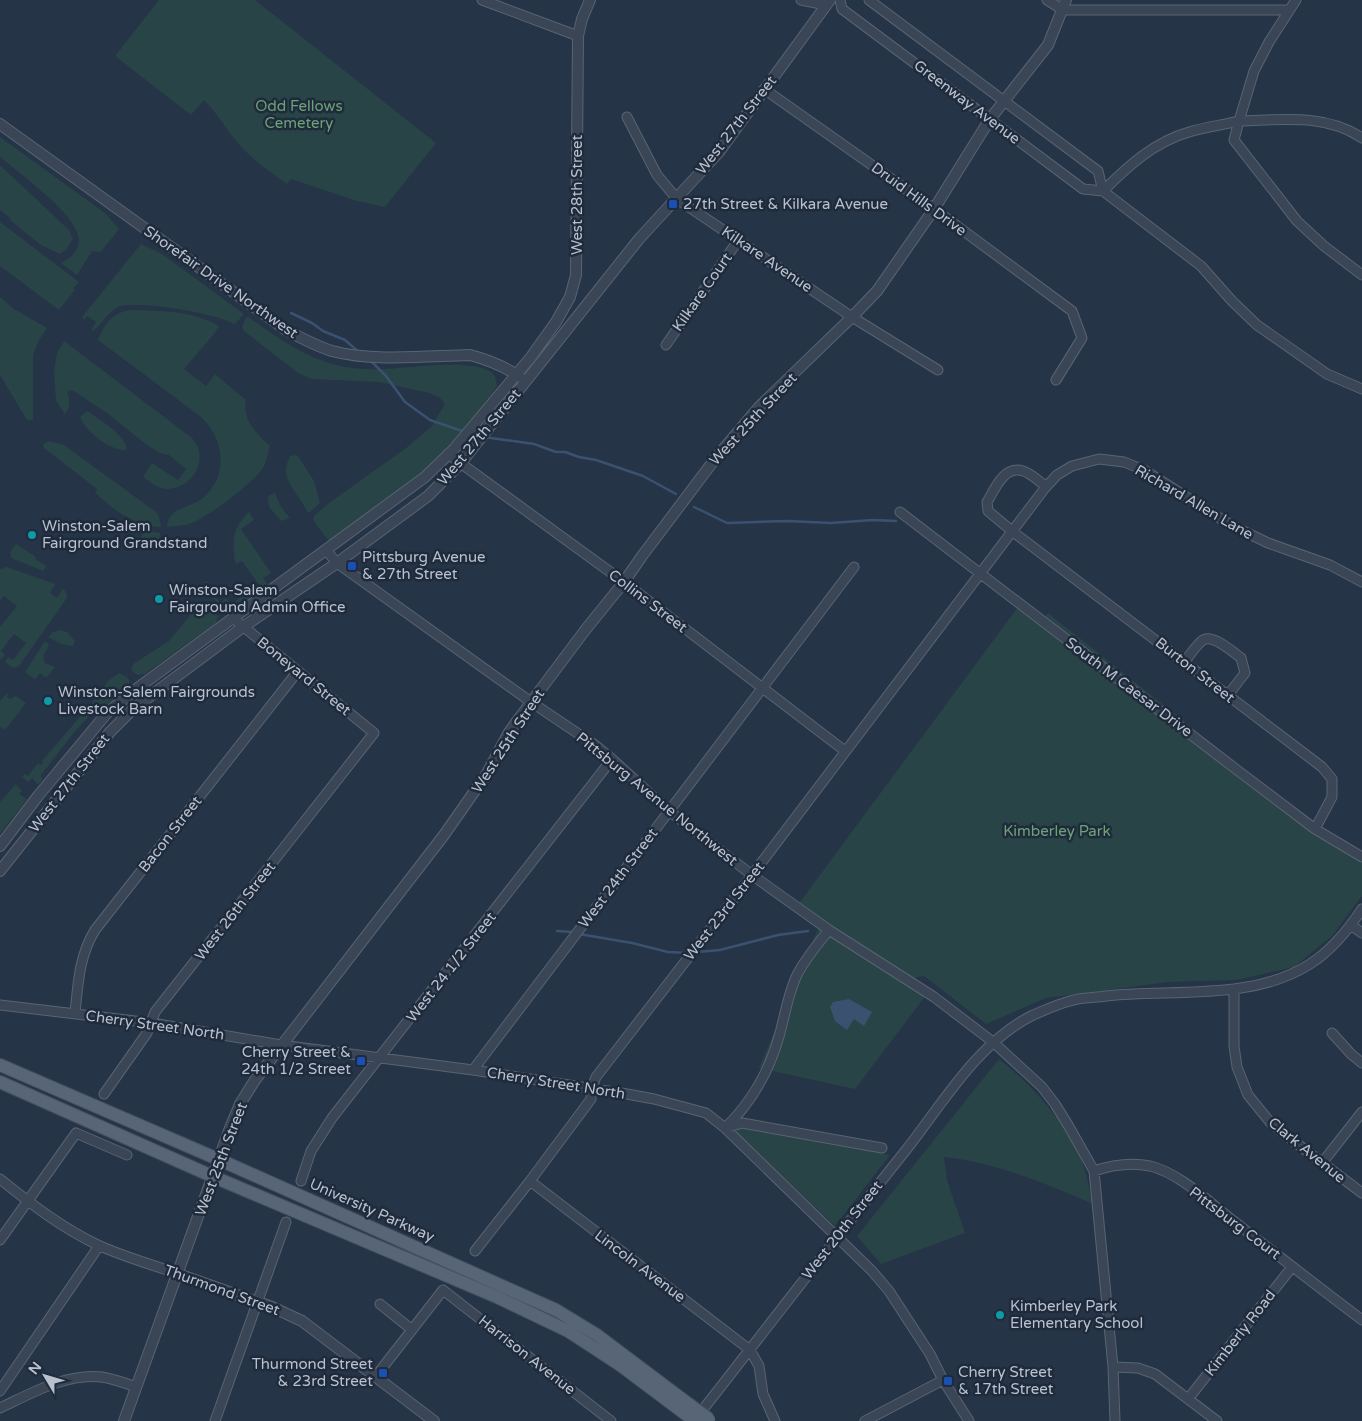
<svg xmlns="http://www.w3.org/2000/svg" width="1362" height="1421" font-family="'Varela Round',sans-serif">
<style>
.green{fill:#284447}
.water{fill:#3a5270}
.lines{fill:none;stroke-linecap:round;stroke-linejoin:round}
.stream{stroke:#3a5270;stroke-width:2.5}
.minor-casing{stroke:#596473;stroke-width:11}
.tertiary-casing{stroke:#596473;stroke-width:12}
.primary-casing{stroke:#444f5f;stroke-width:14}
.minor{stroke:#3a4656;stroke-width:9}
.tertiary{stroke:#3a4656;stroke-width:10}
.primary{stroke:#586576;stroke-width:12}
.primary-bridge-casing{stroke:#444f5f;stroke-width:14;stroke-linecap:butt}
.primary-bridge{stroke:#586576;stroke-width:12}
.transit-dot{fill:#1a4fb4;stroke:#1f2b3b;stroke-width:2}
.culture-dot{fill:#0f9aa8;stroke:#1f2b3b;stroke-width:2}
.labels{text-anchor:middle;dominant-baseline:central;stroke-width:5;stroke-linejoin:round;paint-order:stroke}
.street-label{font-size:15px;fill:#b8c1cf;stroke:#1f2b3b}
.park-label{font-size:15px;fill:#6da278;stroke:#1f2b3b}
.poi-label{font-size:15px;fill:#b8c1cf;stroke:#1f2b3b;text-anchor:start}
</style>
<rect width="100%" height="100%" fill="#253447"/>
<path class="green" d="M159,0h96l181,143 -51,64 -28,-6 -66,-22 -4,5c-18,-13 -35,-24 -49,-41 -12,-14 -21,-30 -34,-43l-13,15 -76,-59z
M0,137l105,76 14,16 -18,23 -9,-1 -15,24 -16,-12c12,-5 22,-18 16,-31 -10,-25 -56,-57 -77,-75z
M0,165l69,65 4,9 -7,11 -6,4 -19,-9 -30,-24 -2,-4 -9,-7z
M0,222l79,60 -6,6 2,2 -16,20 -59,-44z
M141,244l21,10 82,60 -9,10c-18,-10 -99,-25 -117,-17 -11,6 -16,17 -25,24l-2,-1 5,-8 -9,-6 -3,4 -2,-3z
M0,297l14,12 33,19 -9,14 -5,13v65h-6l-27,-45z
M131,310c31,1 61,0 88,16l-5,8 -30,35 22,17 9,-12 31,26c-4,20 10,33 24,46 -2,7 -3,15 -7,22 -11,16 -58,52 -77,57 -6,1 -13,1 -19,2 0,-20 25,-19 37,-30 25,-23 20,-58 -3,-80l-103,-77c6,-16 15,-28 33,-30z
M247,316c28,20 55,40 89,49 16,4 33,5 49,4 22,-1 95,-12 109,6 2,3 2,7 3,11l-8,12 -39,49 -25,24 -92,68 -5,1 -15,-20 1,-4 15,-13 77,-55 25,-21 14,-23 -6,-7 -10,-4 -50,-11 -67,-3 -14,-6 -54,-42 -2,-5z
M64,341l128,97c2,3 5,6 6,10 7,20 -10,41 -31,41 -9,0 -17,-7 -24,-12l9,-14 26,17 8,-11 -17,-14 -9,-2 -13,-8 -40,-32 -35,-23 -5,2c3,8 4,14 -2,22l-9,-13 -2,-30 3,-18z
M87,411c12,8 39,24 40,39 -16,2 -42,-19 -47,-33z
M50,441l14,4 92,67 3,5 2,10 -24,-1 -4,-6 -15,-8 -23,-19 2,-4 -53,-41 -1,-4z
M293,455l5,1 16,25 6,22 -10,9h-3c-8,-21 -30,-31 -17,-56z
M275,493l6,14 9,11 -9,3 -12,-14 -1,-11z
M249,512l5,8 -13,9 30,44 -8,5 5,7 -36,27 -6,-1 -23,-23 3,-6h3l-3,6 15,15 5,-5 5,6 28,-19 -17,-24 -6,3 -1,-2c-3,-23 -3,-33 14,-50z
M148,531l12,2 -1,12 -2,2 -8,1 -9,-7 2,-7z
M16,544l20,13 -1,2 12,7 -4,5 -32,-13 -1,-6z
M7,567l48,17 -5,9 7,5 6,-9 -7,-4c7,3 11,5 11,13l-48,68 -6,2 -8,-6 3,-5 5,3 13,-17 -12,-9 -13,17 4,4 -4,5 -1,-1v-32l17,-21 -13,-10 -4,5v-32z
M201,602l4,1 13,13 -2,7 -71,51 -8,1 -6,-5 2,-6 36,-23z
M1018,607l22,16 8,-10 314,250v33l-30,40 -38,31 -58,13 -67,2 -123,16 -60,26 -62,-48 -15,3 18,15 -72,95 -96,-21 61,-144 -23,-18z
M60,630l7,2 8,9 -2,5 -12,-2 -13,-7 5,-5z
M45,641l4,4c-3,8 -8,10 -4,18l10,4 -9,11 -6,-5 -5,7 -10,-8z
M119,673l8,4 3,4 -3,7 -22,18h-6l-23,24 -35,45 1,5 -4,5 -6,-7 -4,4 -6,-5 3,-3 3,2 10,-13 3,2 2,-2 -1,-2 54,-63 12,-17z
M8,692l-1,5 3,2 6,-3 10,7 -21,27 -5,-3v-26z
M16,784l6,7 -3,3 8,5 -27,35v-32z
M999,1059c34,27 64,60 82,100 6,14 8,31 12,45 -49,-21 -96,-41 -149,-47l3,23 18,53 -84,31 -24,-28z
M742,1128l148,27 -55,71 -102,-97z"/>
<path class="water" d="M849,999l23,13 -8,14 -10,-7 -7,11 -12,-9 -5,-14 3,-5z"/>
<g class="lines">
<path class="stream" d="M291,313l21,10 11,8 22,9 15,13
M371,361l15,15 19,26 25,18 35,12
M484,437l50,7 22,8h9l14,5 17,3 47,16 33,18
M694,507l33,16 60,-2 44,2 42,-3 23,1
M557,931l16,1
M579,934l53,9 36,9 21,1
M697,952l23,-2 58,-15 30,-4"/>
<g class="minor-casing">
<path id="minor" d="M482,0l96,36
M801,0l25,5
M840,0l2,9 241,180 20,2 98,75 31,35 25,24 70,49 35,15
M869,0l229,171 5,20
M1047,0l16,10h226
M764,89l170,120 138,102 10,27 -26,42
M627,117l30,58 20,24 175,118 86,53
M1362,138c-37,-25 -81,-18 -123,-17l-5,19 63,81 27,25 38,29
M1103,191c25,-25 51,-49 86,-59 16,-5 34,-7 50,-11l15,-50 15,-29 27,-42
M666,345l73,-106
M448,454l176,128 221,169
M1046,486c-7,-4 -15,-13 -23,-15 -19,-6 -28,18 -36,31l1,9 24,20 310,236 10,12v18l-17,32
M900,512l341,261 74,56 47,28
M326,550l11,13 194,139 64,43 17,14 57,52 83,64 77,55 105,67 59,45 49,45 13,17 13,21 26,46 19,196 2,54
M1185,661c5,-6 12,-17 18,-21 10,-6 30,12 38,18l4,15 -17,22
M1351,925l11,8
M1234,989v57l3,21 11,28 22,27 13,11 79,60
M0,1005l152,18 129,22 192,25 154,24 27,5 52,14 19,15 147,143 17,20 41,63 13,26 26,41
M75,1013c3,-29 4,-57 20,-83l203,-259
M1332,1033l19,21 11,9
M473,1070l381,-503
M104,1094l43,-61 8,-21 219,-279 -140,-114
M728,1127l14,-4 140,25
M725,1128c28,-27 45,-58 55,-95 5,-19 8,-38 16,-56 8,-17 21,-32 33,-47
M1322,1163l40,-51
M1094,1171c18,-6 36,-9 56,-5 30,7 61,38 85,56 42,33 85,66 127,98
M0,1179c31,25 62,49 98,66 26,12 53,19 80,29
M301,1181l10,-30 21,-33 280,-359
M530,1181l220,169 9,16 4,28 12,27
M0,1240l76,-107 51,22
M475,1251l55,-70 61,-82v-9l5,-13 156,-202 293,-387 12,-13 15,-9 27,-7 25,3 20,8 85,54 39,19 62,22 32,17
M380,1304l31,25
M1113,1367l25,1 17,6 62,47
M376,1376l67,-86 168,131
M0,1391l99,-145
M1188,1399l104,-132
M0,1408c32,-15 66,-35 102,-31 12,2 23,6 34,10
M697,1417c70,-89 138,-178 209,-267 37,-47 71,-107 127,-135 12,-5 25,-11 37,-14 11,-4 24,-3 36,-5 65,-7 147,5 204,-32 22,-14 38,-34 52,-55
M215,1421l71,-199
M865,1421l78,-41"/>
</g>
<g class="tertiary-casing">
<path id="tertiary" d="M0,124l286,206c15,8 30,16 46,21 40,11 96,5 138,4 19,5 34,11 50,22
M0,846l38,-50 69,-83 32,-26 286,-210 29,-28 77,-92 25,-35 14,-25 6,-22 2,-239 4,-17 8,-19
M0,871l110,-139 23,-23 110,-82 94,-64 91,-67 32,-32 179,-225 80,-87 111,-152
M178,1274l94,33 30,14 132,100
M124,1421l106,-293 10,-24 15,-24 189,-245 42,-60 22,-41 9,-13 69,-92 38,-47 18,-26 73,-97 45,-53 92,-89 25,-26 57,-82 56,-90 58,-74 18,-45"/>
</g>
<g class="primary-casing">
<path id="primary" d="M0,1065l220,95 336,150 41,25 93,70
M0,1082l214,95 283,120 71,34 52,34 64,48"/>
</g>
<use href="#minor" class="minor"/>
<use href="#tertiary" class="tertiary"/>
<use href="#primary" class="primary"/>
<g class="primary-bridge-casing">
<path id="primary-bridge" d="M690,1405l19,14
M684,1413l11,8"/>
</g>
<use href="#primary-bridge" class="primary-bridge"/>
</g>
<g class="transit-dot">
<rect x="668" y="199" width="10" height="10" rx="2.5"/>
<rect x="347" y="561" width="10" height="10" rx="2.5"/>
<rect x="356" y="1056" width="10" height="10" rx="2.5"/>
<rect x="378" y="1368" width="10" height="10" rx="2.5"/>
<rect x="943" y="1376" width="10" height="10" rx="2.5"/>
</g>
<g class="culture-dot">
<circle cx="32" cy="535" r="5"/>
<circle cx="159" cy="599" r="5"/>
<circle cx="48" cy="701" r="5"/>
<circle cx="1000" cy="1315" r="5"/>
</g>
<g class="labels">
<g class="street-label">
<text transform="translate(967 102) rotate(37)">Greenway Avenue</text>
<text transform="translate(736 125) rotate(-52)">West 27th Street</text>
<text transform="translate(577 195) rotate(-90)">West 28th Street</text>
<text transform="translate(919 199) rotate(36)">Druid Hills Drive</text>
<text transform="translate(767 259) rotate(34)">Kilkare Avenue</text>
<text transform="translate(221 282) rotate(35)">Shorefair Drive Northwest</text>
<text transform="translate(702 292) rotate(-55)">Kilkare Court</text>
<text transform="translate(753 419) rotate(-47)">West 25th Street</text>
<text transform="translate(479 437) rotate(-50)">West 27th Street</text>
<text transform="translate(1194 502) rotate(30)">Richard Allen Lane</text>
<text transform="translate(648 601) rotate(37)">Collins Street</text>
<text transform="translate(1195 670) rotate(38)">Burton Street</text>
<text transform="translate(304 676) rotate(39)">Boneyard Street</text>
<text transform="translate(1129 687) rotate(37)">South M Caesar Drive</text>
<text transform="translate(508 741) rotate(-57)">West 25th Street</text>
<text transform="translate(69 783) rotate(-52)">West 27th Street</text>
<text transform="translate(657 799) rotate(39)">Pittsburg Avenue Northwest</text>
<text transform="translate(170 834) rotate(-52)">Bacon Street</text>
<text transform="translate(618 878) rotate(-53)">West 24th Street</text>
<text transform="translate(235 911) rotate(-52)">West 26th Street</text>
<text transform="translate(724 911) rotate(-52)">West 23rd Street</text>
<text transform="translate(451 967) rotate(-52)">West 24 1/2 Street</text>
<text transform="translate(155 1025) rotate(8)">Cherry Street North</text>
<text transform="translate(556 1083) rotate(9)">Cherry Street North</text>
<text transform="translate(1307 1150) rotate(39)">Clark Avenue</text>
<text transform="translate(221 1159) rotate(-69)">West 25th Street</text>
<text transform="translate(372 1210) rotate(24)">University Parkway</text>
<text transform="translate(1235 1223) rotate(37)">Pittsburg Court</text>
<text transform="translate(842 1230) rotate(-52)">West 20th Street</text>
<text transform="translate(640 1266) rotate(37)">Lincoln Avenue</text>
<text transform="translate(222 1290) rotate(20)">Thurmond Street</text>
<text transform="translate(1240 1333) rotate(-52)">Kimberly Road</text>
<text transform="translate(527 1355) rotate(38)">Harrison Avenue</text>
</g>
<g class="park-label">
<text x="299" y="106">Odd Fellows<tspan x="299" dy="17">Cemetery</tspan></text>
<text x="1057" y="831">Kimberley Park</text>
</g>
<g class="poi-label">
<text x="683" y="204">27th Street &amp; Kilkara Avenue</text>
<text x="42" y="526">Winston-Salem<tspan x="42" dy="17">Fairground Grandstand</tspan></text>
<text x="362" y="557">Pittsburg Avenue<tspan x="362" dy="17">&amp; 27th Street</tspan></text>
<text x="169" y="590">Winston-Salem<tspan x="169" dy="17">Fairground Admin Office</tspan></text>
<text x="58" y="692">Winston-Salem Fairgrounds<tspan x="58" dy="17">Livestock Barn</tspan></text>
<text x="351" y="1052" text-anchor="end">Cherry Street &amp;<tspan x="351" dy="17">24th 1/2 Street</tspan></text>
<text x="1010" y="1306">Kimberley Park<tspan x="1010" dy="17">Elementary School</tspan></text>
<text x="373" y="1364" text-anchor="end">Thurmond Street<tspan x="373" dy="17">&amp; 23rd Street</tspan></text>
<text x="958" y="1372">Cherry Street<tspan x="958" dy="17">&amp; 17th Street</tspan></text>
</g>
</g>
<g transform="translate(45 1376) rotate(308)" stroke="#1f2b3b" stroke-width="4" paint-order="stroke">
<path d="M0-4L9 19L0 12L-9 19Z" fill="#b8c1cf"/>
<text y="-8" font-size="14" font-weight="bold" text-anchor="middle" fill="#b8c1cf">N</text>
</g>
</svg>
